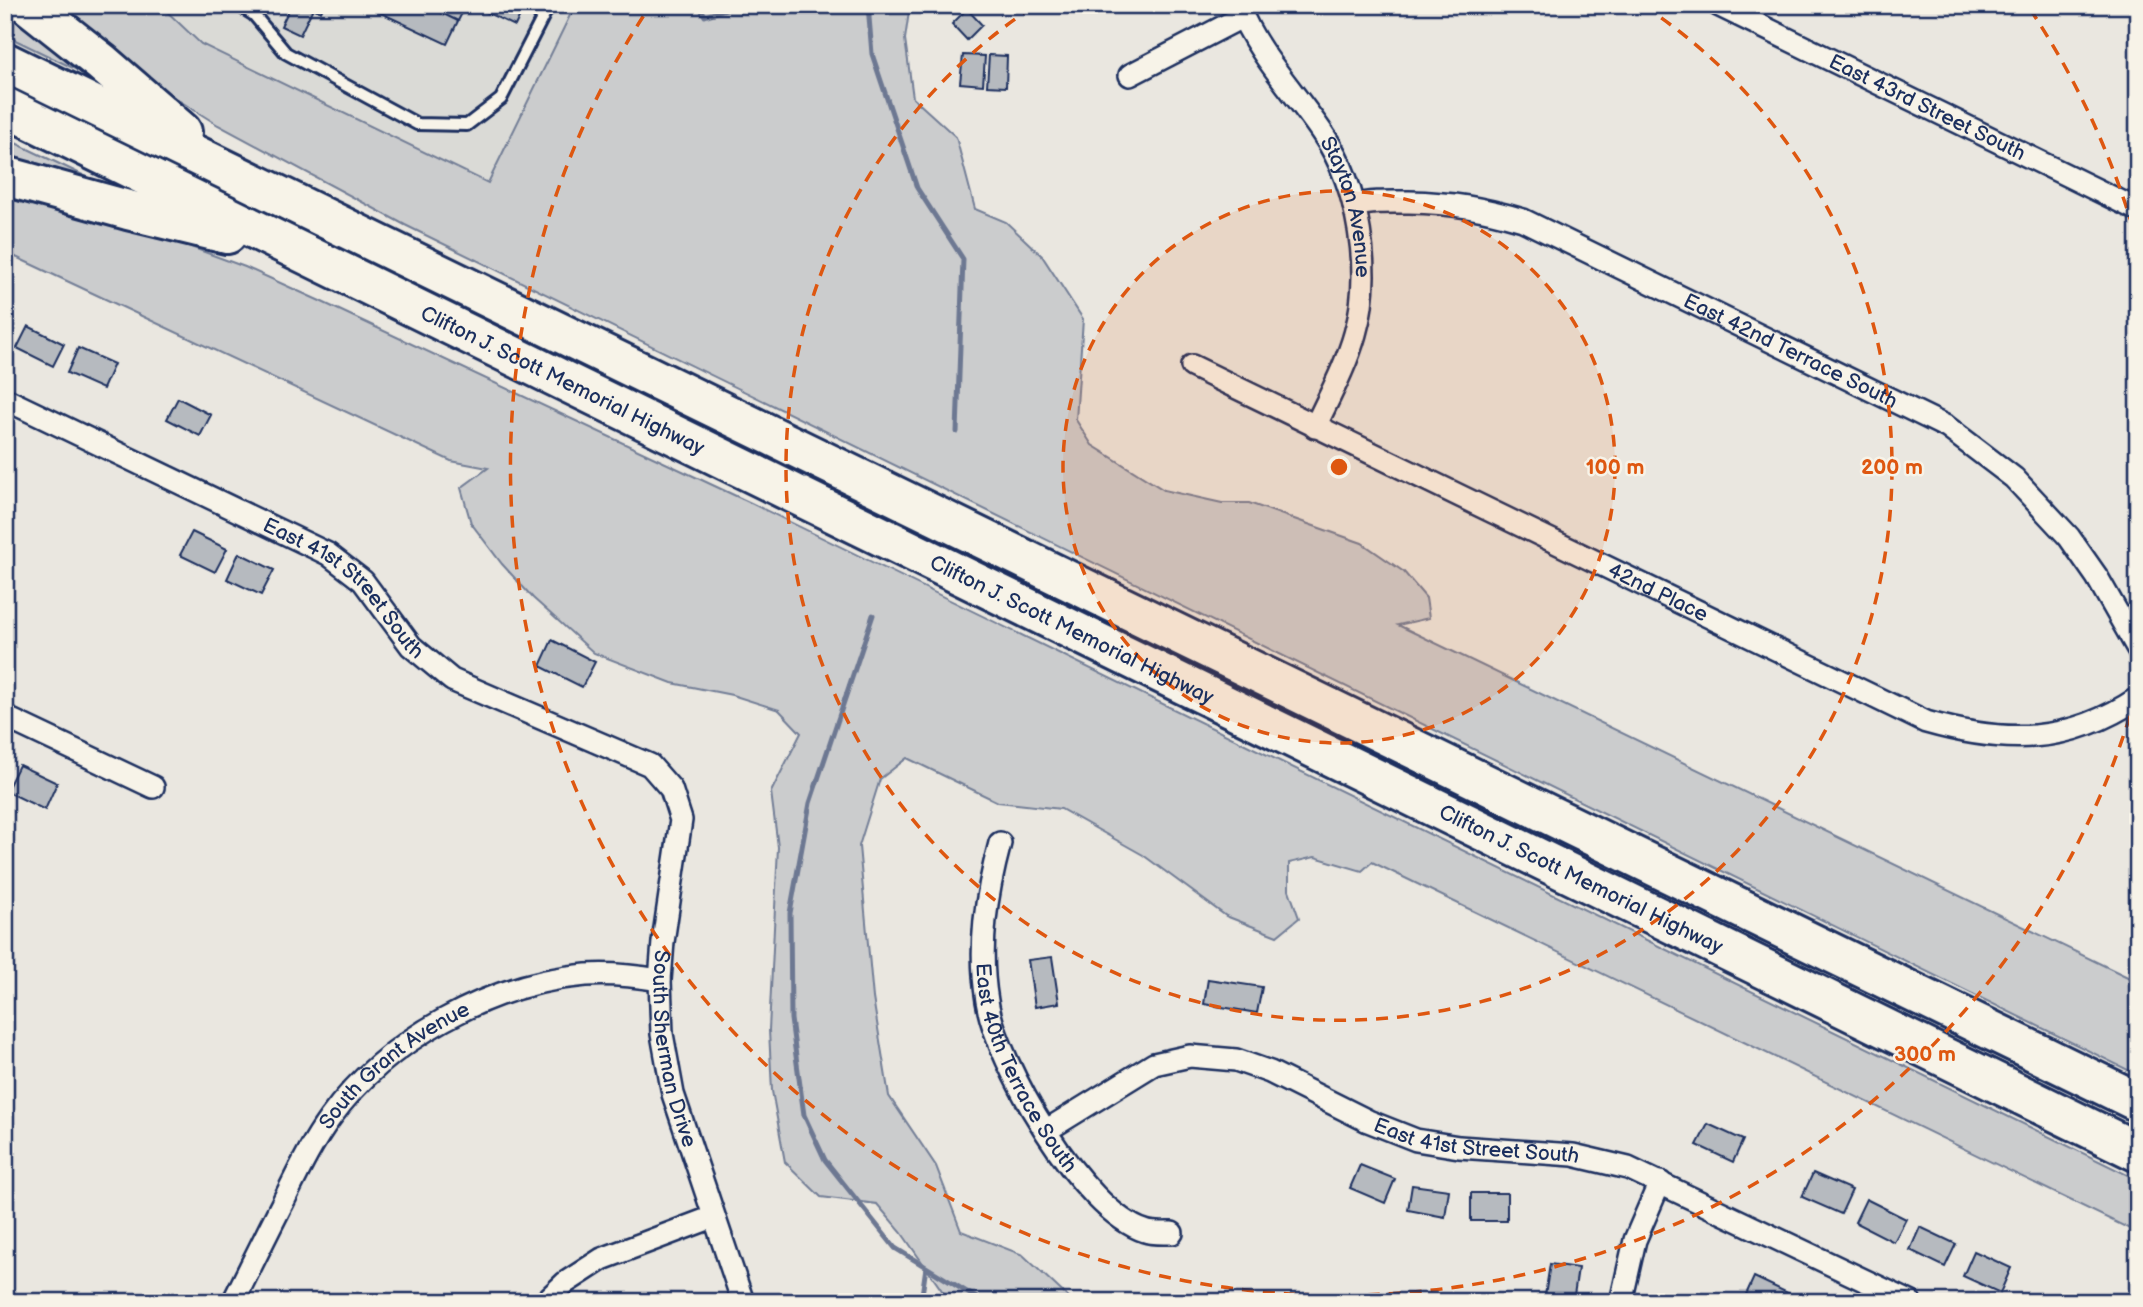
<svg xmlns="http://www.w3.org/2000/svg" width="2143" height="1307" font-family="'Balsamiq Sans',sans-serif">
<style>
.built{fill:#dadad6}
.green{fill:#cbcccd;stroke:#737e96;stroke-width:2}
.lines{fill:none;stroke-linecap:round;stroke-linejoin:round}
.stream{stroke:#6d7892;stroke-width:5}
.building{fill:#b6babf;stroke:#1b2f5e;stroke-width:2}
.lane-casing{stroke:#1b2f5e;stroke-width:16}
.street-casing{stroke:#1b2f5e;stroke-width:26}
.highway-casing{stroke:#1b2f5e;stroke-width:44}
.lane{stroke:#f7f3e8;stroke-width:10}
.street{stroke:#f7f3e8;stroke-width:21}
.highway{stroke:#f7f3e8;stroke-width:38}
.ring{fill:none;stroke:#de5710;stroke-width:3.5;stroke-dasharray:12 9}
.labels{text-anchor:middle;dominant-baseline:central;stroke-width:5;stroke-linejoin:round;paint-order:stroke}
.street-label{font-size:21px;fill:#1b2f5e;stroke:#f7f3e8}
.centre{fill:#de5710;stroke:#f7f3e8;stroke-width:3.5}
.ring-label{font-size:21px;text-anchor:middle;font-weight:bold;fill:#de5710;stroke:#f7f3e8;stroke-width:5;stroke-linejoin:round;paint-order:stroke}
</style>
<rect width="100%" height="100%" fill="#eae7e0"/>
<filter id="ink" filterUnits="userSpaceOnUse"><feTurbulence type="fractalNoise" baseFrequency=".0143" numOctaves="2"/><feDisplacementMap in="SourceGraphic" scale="14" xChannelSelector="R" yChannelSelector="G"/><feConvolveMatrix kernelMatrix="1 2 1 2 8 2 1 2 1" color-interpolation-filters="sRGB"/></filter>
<g filter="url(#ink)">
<path class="built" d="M160,5h415l-87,178 -287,-139z"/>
<path class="green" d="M51,5h109l41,39 287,139 87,-178h335l-5,34 8,59 43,39 19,72 31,13 36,34 41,63 -7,101 16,25 72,45 58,13h27l113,40 42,29 22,26 3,20 -31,7 740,357v93l-1733,-850 -187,-100 -86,-54z
M5,7l99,76 -99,-48z
M5,138l107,51 -107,-26z
M5,191l156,45 84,31 75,34 433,203 1385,676v53l-766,-371 -10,9 -47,-14 -26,6v27l10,28 -22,18 -51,-20 -83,-61 -82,-46 -63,-7 -91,-44 -27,21 -21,67 14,152 16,98 47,70 25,65 62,24 50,47h-123l-49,-70 -24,-28 -56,-7 -36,-35 -13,-71 -3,-61 9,-183 -7,-55 30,-59 -22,-23 -47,-15 -60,-12 -78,-30 -61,-55 -31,-34 -31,-41 -10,-35 27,-20 -37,-7 -446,-209z"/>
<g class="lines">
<path class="stream" d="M699,5l6,11 33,-11
M868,5l4,49 45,134 46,71 -6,173
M607,8l5,-3
M873,615l-63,188 -20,110 1,106 13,96 21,45 70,88 88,54
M921,1302l5,-35"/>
</g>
<path class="building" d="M291,5h33l-3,7 -8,-4 -13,27 -19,-9z
M364,5h61l33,16 -11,23z
M425,5h41l-8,16z
M471,5h54l-10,21z
M967,9l15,16 -15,15 -15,-16z
M963,55l22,1 -2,29 -23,-2z
M989,55l18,1 -1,31 -19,-1z
M28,326l36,18 -11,22 -36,-18z
M78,348l36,16 -11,25 -36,-16z
M178,398l33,17 -11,21 -33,-17z
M192,532l35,17 -12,23 -35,-17z
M239,553l35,17 -13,25 -34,-16z
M552,640l43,22 -13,25 -42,-21z
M19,765l38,18 -12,27 -39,-19z
M1052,957l7,46 -24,4 -7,-47z
M1208,979l54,8 -5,26 -53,-9z
M1708,1124l35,16 -10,22 -36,-17z
M1360,1165l35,14 -10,24 -35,-15z
M1813,1173l39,17 -11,24 -39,-17z
M1412,1185l37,5 -4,27 -37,-7z
M1471,1193h36v28h-36z
M1866,1199l40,20 -12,23 -39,-20z
M1920,1227l36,17 -11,23 -35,-17z
M1974,1251l37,17 -11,25 -37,-17z
M1550,1264l28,4 -5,34h-29z
M1754,1277l38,18 -3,7 -46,-1z"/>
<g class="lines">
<g class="lane-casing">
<path id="lane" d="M238,5l16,10 5,-10
M254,15l32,38 131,71 50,1 34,-26 48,-94"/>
</g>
<g class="street-casing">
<g id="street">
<path id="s1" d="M1238,5c18,48 57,87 85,129 36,53 50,139 32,200 -9,32 -26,63 -40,93"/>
<path id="s2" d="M1718,5l420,205"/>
<path d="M1130,75l112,-58"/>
<path id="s3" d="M1354,206c18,-5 36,-4 55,-4 43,1 73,6 114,18l424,207 67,51 55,59 28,40 41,72"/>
<path id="s4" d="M1192,366l734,356c78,22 142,23 212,-24"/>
<path id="s5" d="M5,399l323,155 35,27 48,65 41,34 198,85 21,24 10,31 -18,122 -3,38 2,54 11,60 70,208"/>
<path d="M5,717l148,70"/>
<path id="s6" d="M1000,843c-14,52 -22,104 -13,158 10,63 95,210 158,230 8,3 19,2 27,2"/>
<path id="s7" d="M1047,1130l107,-66 36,-8 46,4 34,12 98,49 48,19 43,7 114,8 55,13 282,134"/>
<path id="s8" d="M233,1302c17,-34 33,-67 50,-100 14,-28 28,-58 47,-84 56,-78 160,-135 256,-143 25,-2 50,1 74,5"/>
<path d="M545,1302l20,-19 37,-24 111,-42"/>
<path d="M1621,1302l14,-62 25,-58"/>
</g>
</g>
<g class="highway-casing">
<g id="highway">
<path d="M29,5l72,57 81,70"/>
<path d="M5,62l2133,1040"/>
<path id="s9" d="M5,107l2133,1045"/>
<path d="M5,176l123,34 99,24"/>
</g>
</g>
<use href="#lane" class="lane"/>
<use href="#street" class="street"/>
<use href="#highway" class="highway"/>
</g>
</g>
<circle cx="1339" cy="467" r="276" fill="#de5710" fill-opacity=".12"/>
<g class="ring">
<circle cx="1339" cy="467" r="276"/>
<path d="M1644 6A553 553 0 1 1 1034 6"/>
<path d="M2136 696A829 829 0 1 1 648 9M2030 9A829 829 0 0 1 2136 238"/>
</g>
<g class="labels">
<g class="street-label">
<text stroke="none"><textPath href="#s2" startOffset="233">East 43rd Street South</textPath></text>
<text stroke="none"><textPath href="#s1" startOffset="233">Stayton Avenue</textPath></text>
<text stroke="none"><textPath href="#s3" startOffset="469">East 42nd Terrace South</textPath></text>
<text stroke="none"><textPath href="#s9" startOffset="621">Clifton J. Scott Memorial Highway</textPath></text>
<text stroke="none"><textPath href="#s5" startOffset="392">East 41st Street South</textPath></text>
<text stroke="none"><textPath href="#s4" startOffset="518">42nd Place</textPath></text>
<text stroke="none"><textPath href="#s9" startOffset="1188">Clifton J. Scott Memorial Highway</textPath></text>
<text stroke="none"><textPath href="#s9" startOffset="1755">Clifton J. Scott Memorial Highway</textPath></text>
<text stroke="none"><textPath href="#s5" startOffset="1048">South Sherman Drive</textPath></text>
<text stroke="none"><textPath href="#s6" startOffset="236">East 40th Terrace South</textPath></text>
<text stroke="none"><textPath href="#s8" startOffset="292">South Grant Avenue</textPath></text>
<text stroke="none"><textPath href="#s7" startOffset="466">East 41st Street South</textPath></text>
</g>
</g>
<circle cx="1339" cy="467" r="10" class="centre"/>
<g class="ring-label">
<text x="1615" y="474">100 m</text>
<text x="1892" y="474">200 m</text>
<text x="1925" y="1061">300 m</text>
</g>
<rect width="2143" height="1307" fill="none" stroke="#f7f3e8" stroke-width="28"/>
<rect x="14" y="14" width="2115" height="1279" fill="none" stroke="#1b2f5e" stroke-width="2.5" filter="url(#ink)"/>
</svg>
